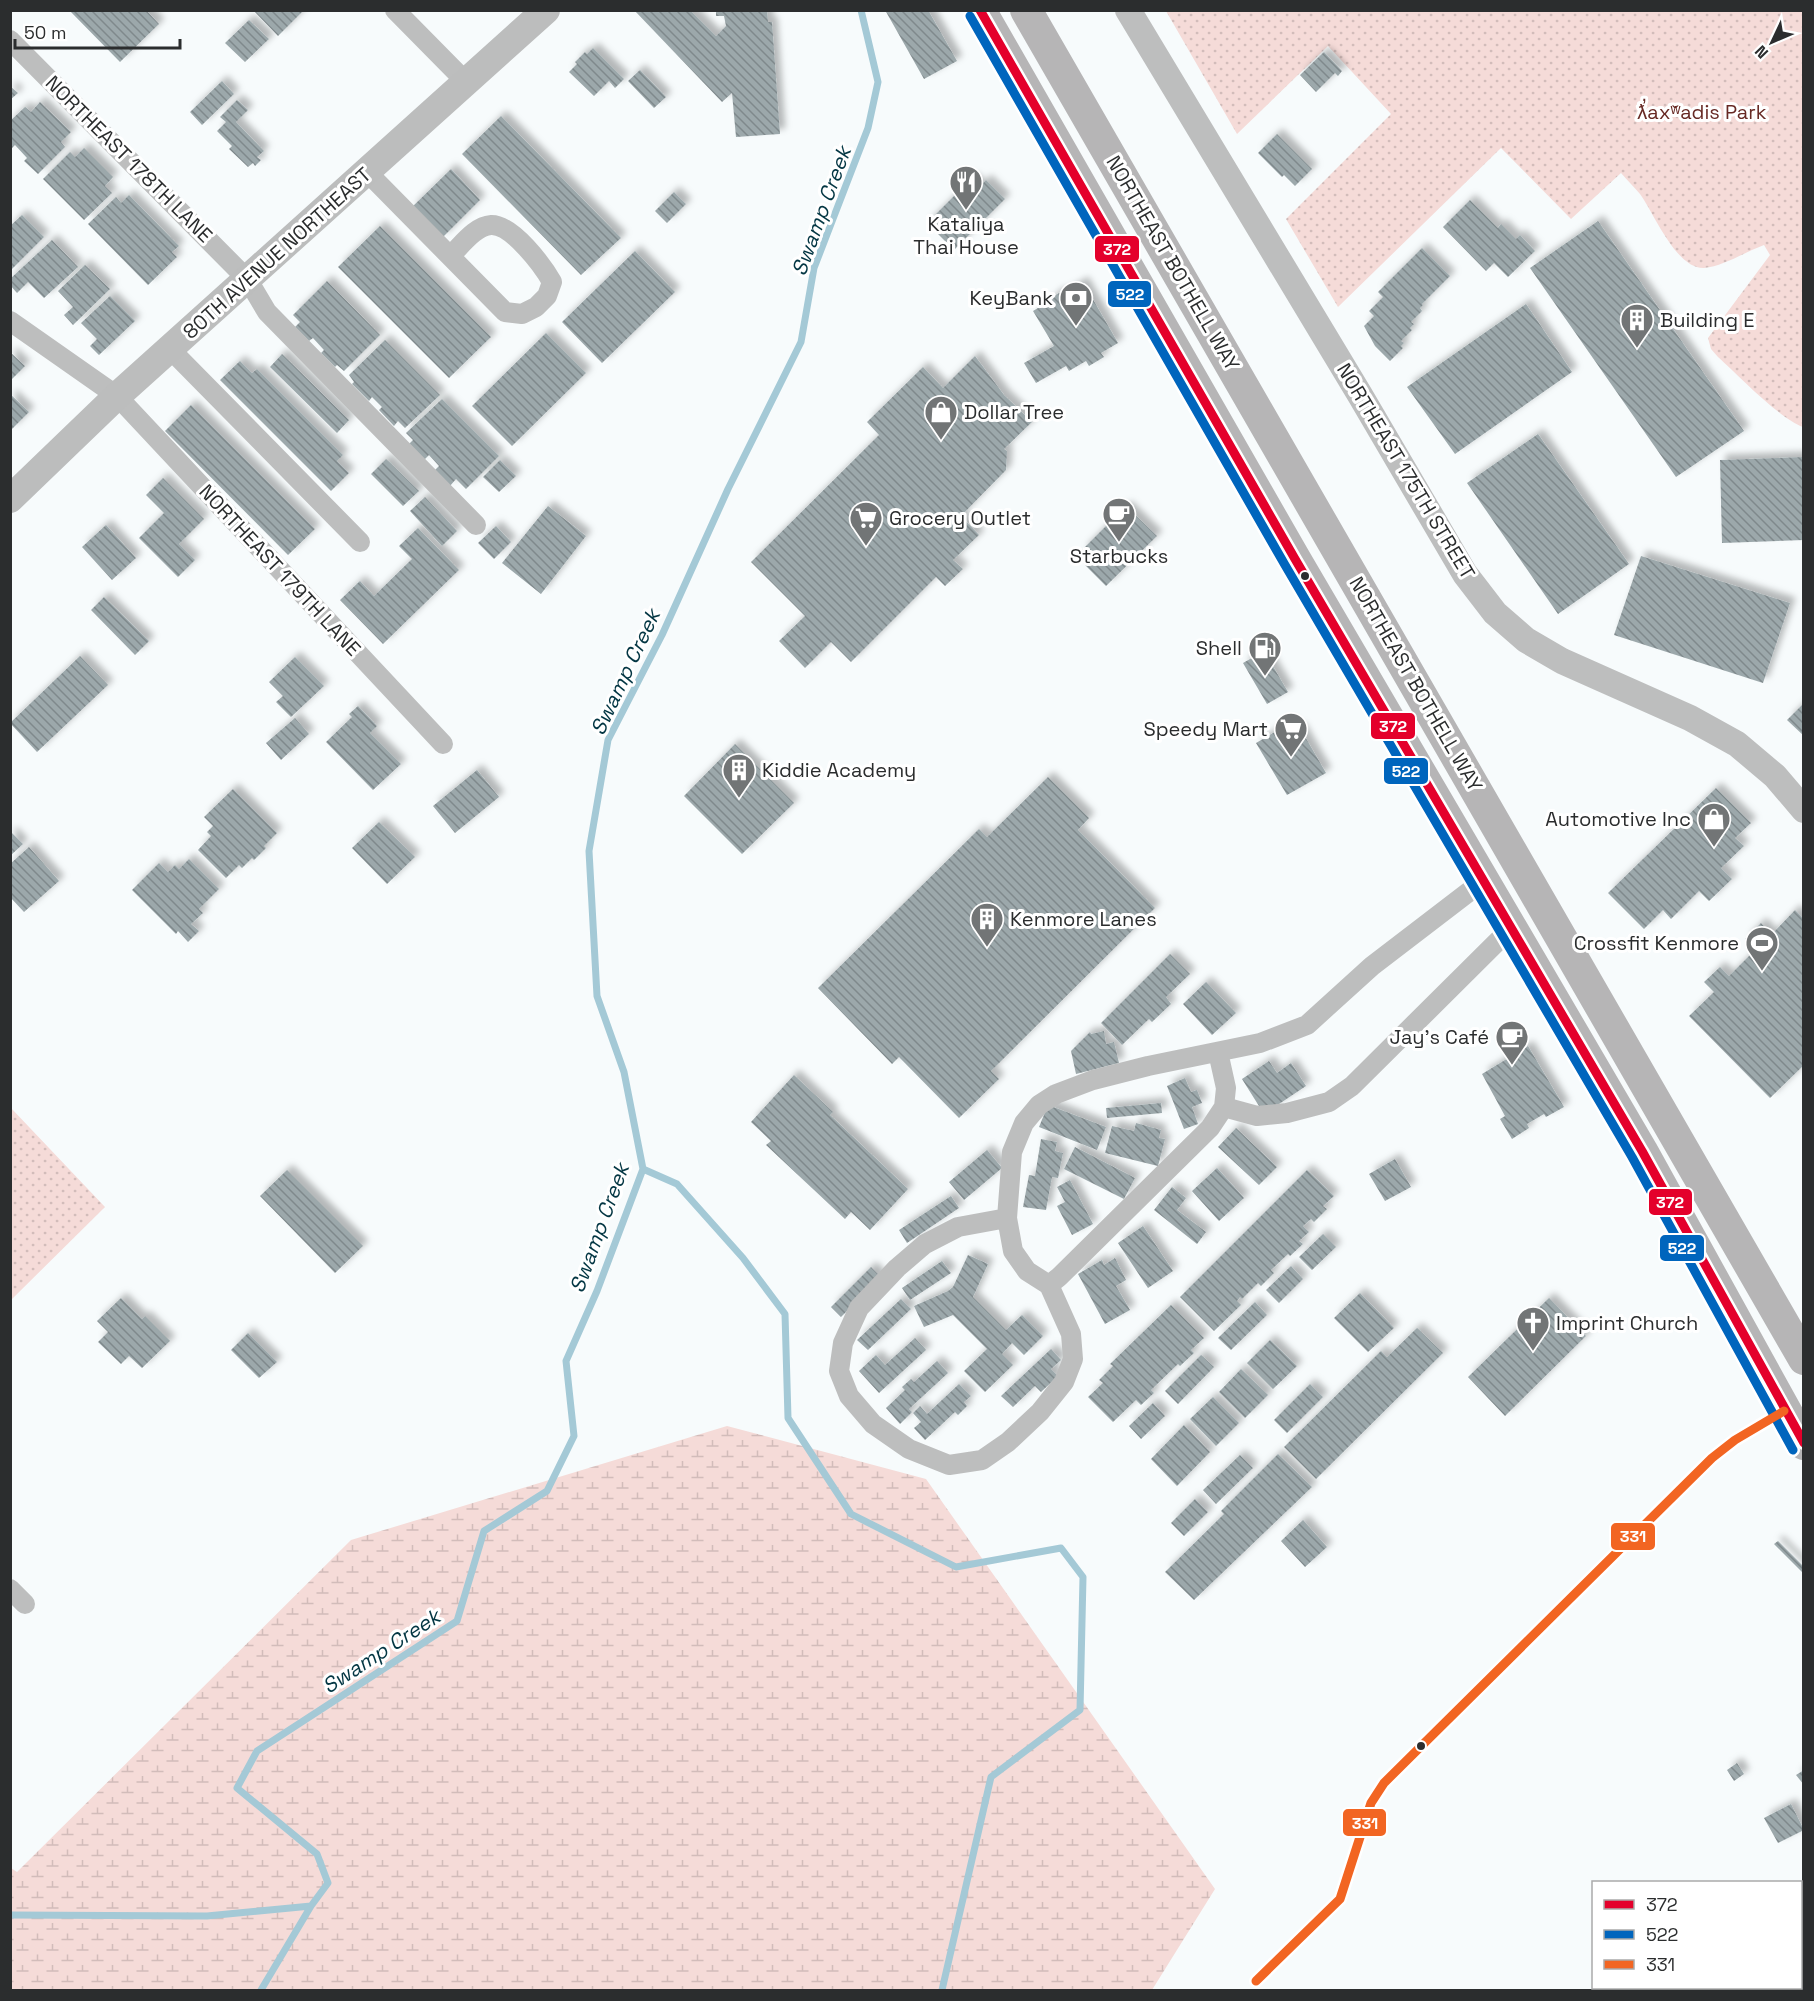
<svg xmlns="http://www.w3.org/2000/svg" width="1814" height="2001" font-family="'Space Grotesk',sans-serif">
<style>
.wetland{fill:url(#wetland-marsh)}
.park{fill:url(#park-dots)}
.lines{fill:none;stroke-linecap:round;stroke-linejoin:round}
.stream{stroke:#a4c9d6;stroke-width:7}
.building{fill:url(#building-back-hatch);filter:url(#shadow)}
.minor{stroke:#bdbebe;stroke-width:20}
.tertiary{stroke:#bdbebe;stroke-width:26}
.secondary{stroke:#bcbdbd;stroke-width:28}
.primary{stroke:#b6b5b6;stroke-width:32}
.bus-1-casing{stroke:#fff;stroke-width:14}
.bus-2-casing{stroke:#fff;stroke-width:14}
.bus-3-casing{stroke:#fff;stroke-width:14}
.bus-1{stroke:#e4002b;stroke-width:9}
.bus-2{stroke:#0065bd;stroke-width:9}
.bus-3{stroke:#f26522;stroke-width:9}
.bus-dot{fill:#2b2d2e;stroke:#fff;stroke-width:2}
.labels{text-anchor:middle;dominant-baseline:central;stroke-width:6;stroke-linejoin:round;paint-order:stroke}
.park-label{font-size:20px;fill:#672924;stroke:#fff}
.street-label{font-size:20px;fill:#2b2d2e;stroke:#fff}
.poi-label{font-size:20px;fill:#2b2d2e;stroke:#fff;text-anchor:end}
.water-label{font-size:21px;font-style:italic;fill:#033643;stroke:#fff}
.line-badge{stroke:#fff;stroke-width:2}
.badge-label{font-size:16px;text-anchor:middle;font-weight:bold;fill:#fff}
</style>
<defs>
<pattern id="wetland-marsh" width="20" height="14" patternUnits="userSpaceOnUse" patternTransform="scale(1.5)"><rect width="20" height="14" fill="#f5dbd8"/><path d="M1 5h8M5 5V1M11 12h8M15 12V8" fill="none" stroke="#d2bcba"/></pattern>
<pattern id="park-dots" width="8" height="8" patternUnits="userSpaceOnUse" patternTransform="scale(1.5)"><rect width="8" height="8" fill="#f5dbd8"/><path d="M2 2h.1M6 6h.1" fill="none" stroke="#d2bcba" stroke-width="1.8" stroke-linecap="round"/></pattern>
<pattern id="building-back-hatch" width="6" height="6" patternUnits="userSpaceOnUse" patternTransform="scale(1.5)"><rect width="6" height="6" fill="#9ca8ab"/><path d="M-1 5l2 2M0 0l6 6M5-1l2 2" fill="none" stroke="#7f898c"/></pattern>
<filter id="shadow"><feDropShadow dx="5.5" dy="-5.5" stdDeviation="3" flood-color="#0004"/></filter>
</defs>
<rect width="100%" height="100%" fill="#f7fbfc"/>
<path class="wetland" d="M727,1426l199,53 289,410 -63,101h-1141v-122l6,4 334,-332z"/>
<path class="park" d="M1166,11h637v416c-23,-8 -65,-52 -85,-70l-7,-8 -3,-11 62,-83 -6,-10c-19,7 -40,21 -60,23 -28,1 -50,-55 -64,-74 -6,-7 -13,-14 -19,-21l-50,46 -70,-71 -163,159 -52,-88 105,-105 -63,-68 -91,88z
M11,1108l94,99 -94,93z"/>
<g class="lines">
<path class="stream" d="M643,1169l34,15 66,74 42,56 3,104 63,96 105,53 105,-19 22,29 -3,133 -89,67 -49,213
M10,1915l197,1 104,-10 17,-23 -11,-29 -80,-66 20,-37 200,-130 27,-90 63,-40 27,-55 -8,-75 31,-70 46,-122 -19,-97 -27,-76 -8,-145 19,-111 54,-105 66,-146 73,-147 13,-74 54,-140 10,-46 -17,-72
M261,1990l50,-84"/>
</g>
<path class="building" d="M69,10h77l13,14 -39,38z
M253,10h51l-26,26z
M634,10h56l26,26 10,-10 -2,-10h-8v-6h51l1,12h4l8,112 -44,3 -4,-44 -10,9z
M885,10h43l29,51 -33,18z
M249,20l20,19 -24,23 -20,-19z
M593,48l31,31 -9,9 -6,-7 -15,15 -25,-24 8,-8 -2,-2 10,-10 2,2z
M1324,52l18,19 -4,5 -3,-3 -19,19 -16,-17z
M640,70l26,27 -12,11 -26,-27z
M222,81l12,13 -32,31 -12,-13z
M10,86l8,7 -8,7z
M237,100l11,10 -12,12 28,29 -7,6 4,3 -6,6 -2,-3 -5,4 -19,-18 3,-3 -15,-15 9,-9 -6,-5z
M40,102l31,30 -10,10 4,5 -27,27 -14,-13 3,-3 -12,-13 -5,5v-29l15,-14 6,5z
M501,116l120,122 -40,37 -119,-121z
M1277,134l35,35 -17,17 -11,-11 -2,2 -24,-24z
M84,148l29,29 -8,9 7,7 -28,27 -41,-41 27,-27 5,5z
M451,169l29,31 -38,38 -31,-30z
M972,178l8,8 6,-6 19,19 -51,51 -27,-27z
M674,192l12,12 -19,19 -12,-12z
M129,195l50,51 -7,6 5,5 -29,28 -60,-61 28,-27 5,6z
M1470,200l28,28 3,-4 15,15 4,-4 15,16 -27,26 -14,-14 -8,8 -43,-44z
M22,215l22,22 -34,34v-45z
M1598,221l146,210 -68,46 -146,-209z
M380,226l111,111 -42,41 -111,-111z
M52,240l26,27 -34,31 -16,-16 -11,11 -7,-8v-6z
M1422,248l28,28 -28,28 1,1 -3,3 2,3 -11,11 3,2 -4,4 2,2 -11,11 3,2 -3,3 2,2 -13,13 -15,-15 -11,-20 10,-10 -5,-5 14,-14 -5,-5z
M635,251l40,41 -73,71 -40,-41z
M85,265l25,24 -37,36 -9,-10 9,-8 -15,-16z
M327,281l53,54 -36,36 -7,-6 -2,2 -14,-14 3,-3 -11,-12 -4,3 -14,-14 5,-5 -7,-7z
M1083,282l35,61 -17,10 3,4 -15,9 -3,-5 -17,10 -3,-5 -30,17 -12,-20 30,-17 -21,-35 20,-12 -1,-2 9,-5 1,2z
M110,296l25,25 -36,34 -9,-9 7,-7 -16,-16z
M1526,304l46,68 -117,82 -48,-67z
M546,333l40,40 -74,73 -40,-40z
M385,340l55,55 -35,33 -7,-7 -4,5 -15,-16 3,-3 -10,-10 -3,4 -17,-17 2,-2 -5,-7z
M10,352l15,14 -15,15z
M282,354l67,66 -12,13 -67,-66z
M975,356l29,39 28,27 -28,27 3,2 -1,19 -45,46 18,19 -26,25 10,9 -18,17 -9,-9 -85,85 -20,-20 -26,26 -26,-27 26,-25 -54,-54 128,-127 -12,-13 56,-55 20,21z
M240,361l12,12 5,-4 86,86 -6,6 12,12 -18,18 -111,-111z
M10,394l19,18 -19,19z
M442,399l57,57 -33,33 -10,-10 -6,7 -15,-16 4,-4 -10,-11 -5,5 -15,-16 4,-4 -7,-7z
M191,405l124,124 -27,26 -123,-124z
M1538,434l91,130 -71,50 -91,-131z
M1804,457v83l-82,3 -2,-83z
M386,459l33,32 -16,15 -32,-32z
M500,460l16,16 -17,16 -16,-15z
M163,478l41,41 -25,25 16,16 -17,17 -39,-39 25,-25 -18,-18z
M425,497l32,34 -15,15 -32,-35z
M548,506l38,30 -45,58 -39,-31z
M1126,506l31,30 -51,50 -26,-26 6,-6 -4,-4z
M106,525l30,33 -24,22 -30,-33z
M496,526l15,16 -17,17 -16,-16z
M418,528l41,42 -76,74 -43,-44 20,-19 14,15 38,-37 -13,-13z
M1641,556l149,47 -27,80 -149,-48z
M104,597l45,44 -14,14 -44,-45z
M1264,651l24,41 -21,12 -24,-41z
M80,656l28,29 -71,67 -27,-29z
M295,657l29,29 -33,31 -15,-15 7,-6 -14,-14z
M1804,703v33l-17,-16z
M358,706l19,20 -7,7 31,31 -28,26 -47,-48 26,-25 -3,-3z
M295,718l14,16 -28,26 -15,-17z
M1290,723l5,8 5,-3 26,45 -39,22 -31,-52z
M735,744l59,59 -52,51 -58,-58z
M477,770l22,27 -44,36 -22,-27z
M1048,777l41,41 -11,12 77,78 -164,163 8,8 -40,39 -60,-61 -7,7 -74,-76 161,-159 8,8z
M1716,788l35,35 -16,15 9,8 -23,22 11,11 -23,22 -10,-10 -28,28 -8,-9 -19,19 -36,-36z
M233,789l44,44 -13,13 2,2 -12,12 -2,-2 -10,10 -3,-3 -13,13 -28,-28 13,-14 -4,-4 6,-6 -9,-9z
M379,822l36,35 -28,27 -35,-36z
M10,831l13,13 -13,12z
M29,847l30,34 -35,31 -14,-15v-33z
M189,859l30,30 -20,20 4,4 -12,11 8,7 -11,11 -10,-11 -2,3 -44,-44 27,-27 9,9 7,-7 4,4z
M1795,910l9,9v146l-34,33 -81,-82 25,-24 -10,-10 16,-15 9,9 27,-27 -11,-10 16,-16 11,11z
M1170,954l20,20 -24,23 5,7 -19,18 -3,-3 -27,26 -21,-22z
M1206,982l30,31 -24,22 -29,-31z
M1104,1031l2,13 8,-2 5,21 -43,11 -5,-23 19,-19 1,2z
M1528,1046l36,61 -18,10 -2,-3 -17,10 2,4 -17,11 -12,-20 5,-3 -23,-42z
M1269,1061l8,12 14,-10 15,23 -42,28 -22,-35z
M794,1075l39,37 -3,3 78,74 -38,41 -19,-18 -6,7 -79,-74 5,-4 -20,-19z
M1185,1078l6,14 6,-2 5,13 -10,4 6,17 -14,5 -17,-43z
M1161,1103l1,10 -55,5 -1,-10z
M1048,1105l58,22 -9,23 -58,-23z
M1136,1123l25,7 -2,8 6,1 -7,27 -53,-13 7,-27 22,5z
M1236,1128l41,39 -18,18 -41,-38z
M1041,1139l16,3 -2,9 8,2 -5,25 -6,-1 -6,33 -23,-3 6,-32 6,1z
M1075,1147l60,31 -11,21 -60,-30z
M987,1150l15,18 -38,32 -15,-18z
M1395,1159l16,28 -26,14 -16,-27z
M1217,1168l27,30 -25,23 -27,-30z
M287,1170l76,76 -28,27 -75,-77z
M1307,1170l27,26 -11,10 4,3 -13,13 -3,-3 -8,7 6,6 -10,9 4,3 -13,12 -2,-2 -17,16 3,3 -13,13 -3,-3 -16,16 -2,-2 -3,4 4,4 -27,26 -34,-34z
M1070,1180l23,44 -21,11 -15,-29 8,-4 -8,-15z
M1172,1187l14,11 -9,12 29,22 -9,12 -43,-34z
M951,1196l8,12 -52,35 -8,-13z
M1143,1226l30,45 -25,17 -30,-45z
M1323,1234l13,13 -24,23 -13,-13z
M968,1255l20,9 -15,33 33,33 16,-15 21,21 -19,19 -12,-12 -10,11 11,11 -28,27 -21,-21 23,-22 -34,-34 -29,12 -10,-21 34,-15 5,-4z
M1115,1258l11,22 -10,6 14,24 -25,14 -27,-50 24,-14 2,5z
M942,1261l9,12 -41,27 -8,-12z
M1291,1266l12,13 -24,24 -13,-13z
M871,1267l10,10 -40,40 -10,-10z
M1360,1293l34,35 -26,24 -34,-34z
M121,1298l21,21 3,-3 25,25 -28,27 -13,-12 -8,8 -23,-22 10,-10 -11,-11z
M1549,1298l37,38 -81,80 -37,-39z
M901,1299l10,10 -43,41 -11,-10z
M1255,1302l12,13 -36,35 -13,-12z
M1171,1305l33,33 -13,12 3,3 -14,13 -2,-2 -27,26 3,3 -13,12 -5,-5 -23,22 -25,-25 15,-14 -4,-3 14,-14 -3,-2z
M1417,1328l26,25 -127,126 -32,-32 97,-96 6,6z
M248,1333l29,29 -18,16 -28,-28z
M915,1338l11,12 -47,43 -20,-22 17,-16 9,10z
M1270,1340l27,26 -24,23 -26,-26z
M1051,1349l10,11 -10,9 7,7 -17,16 -6,-6 -22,21 -12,-11z
M1201,1355l13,12 -36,37 -13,-13z
M937,1361l11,12 -39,36 3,3 -12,12 -14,-16 19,-18 -3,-3 9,-8 3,3z
M1241,1369l27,26 -23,23 -26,-26z
M959,1384l12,12 -7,6 3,4 -9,9 -3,-3 -30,28 -11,-12 7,-6 -8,-9 7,-7 7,8z
M1310,1384l13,13 -36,36 -13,-13z
M1213,1397l26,26 -23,23 -26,-27z
M1153,1403l12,13 -24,23 -12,-13z
M1184,1425l26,27 -33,34 -26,-27z
M1278,1454l34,33 -118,113 -29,-28 59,-58 -3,-3z
M1240,1455l13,13 -37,36 -13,-14z
M1195,1499l13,13 -24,24 -13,-13z
M1303,1520l24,27 -22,20 -24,-26z
M1778,1541l26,26v7l-30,-30z
M1737,1763l7,11 -10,7 -7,-11z
M1804,1770v15l-8,-10z
M1791,1804l13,26 -26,13 -14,-25z"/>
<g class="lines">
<path class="minor" d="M395,10l71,72
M10,40l238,240 19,32 209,213
M367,172l138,140 17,2 14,-7 11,-11 5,-14c-9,-16 -40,-58 -61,-57 -16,1 -30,21 -41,31
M10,321l107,75 326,348
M170,349l190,193
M1224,1107l33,9 30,-3 42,-11 23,-16 159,-158
M1007,1218l-49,9 -33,17 -28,24 -38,40 -16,35 -4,28 10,25 24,28 36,25 40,16 33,-5 26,-18 32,-30 24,-30 9,-23 -2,-25 -22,-49 -22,-14 -14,-20 -6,-33 5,-66 12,-29 15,-18 17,-11 37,-14 55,-14 112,-23 47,-18 65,-59 111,-85
M1049,1285l10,-8 151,-149 14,-21 2,-19 -8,-36
M10,1589l15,15"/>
<path class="tertiary" d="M1128,10l232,385 105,179 30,39 31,27 36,21 128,57 47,26 38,32 29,34"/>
<path class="secondary" d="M10,499l107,-103 429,-386"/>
<path class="primary" d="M980,10l315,549 347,592 162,293
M1026,10l778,1349"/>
<g class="bus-1-casing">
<path id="bus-1" d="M980,10l315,549 347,592 162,292"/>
</g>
<g class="bus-2-casing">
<path id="bus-2" d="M970,16l315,549 347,592 161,293"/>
</g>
<g class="bus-3-casing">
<path id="bus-3" d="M1256,1981l84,-82 31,-96 13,-20 328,-325 23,-18 49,-29"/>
</g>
<use href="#bus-1" class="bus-1"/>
<use href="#bus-2" class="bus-2"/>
<use href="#bus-3" class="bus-3"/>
</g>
<defs>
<g id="restaurant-pin" transform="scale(1.725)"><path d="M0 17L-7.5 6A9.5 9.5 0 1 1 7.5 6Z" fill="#727576" stroke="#fff"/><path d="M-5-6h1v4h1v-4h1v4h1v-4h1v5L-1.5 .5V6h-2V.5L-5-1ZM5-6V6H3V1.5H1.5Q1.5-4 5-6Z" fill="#fff"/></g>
<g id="bank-pin" transform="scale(1.725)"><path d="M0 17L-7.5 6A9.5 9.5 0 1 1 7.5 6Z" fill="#727576" stroke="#fff"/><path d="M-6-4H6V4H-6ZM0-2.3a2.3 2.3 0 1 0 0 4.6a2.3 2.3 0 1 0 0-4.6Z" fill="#fff"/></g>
<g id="building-pin" transform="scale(1.725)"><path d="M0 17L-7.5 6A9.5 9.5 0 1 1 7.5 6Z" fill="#727576" stroke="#fff"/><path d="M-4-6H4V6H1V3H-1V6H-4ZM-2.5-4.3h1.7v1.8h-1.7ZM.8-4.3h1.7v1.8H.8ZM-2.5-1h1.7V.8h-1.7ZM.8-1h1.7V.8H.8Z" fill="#fff"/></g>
<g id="shop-pin" transform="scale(1.725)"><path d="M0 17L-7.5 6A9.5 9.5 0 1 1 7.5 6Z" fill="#727576" stroke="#fff"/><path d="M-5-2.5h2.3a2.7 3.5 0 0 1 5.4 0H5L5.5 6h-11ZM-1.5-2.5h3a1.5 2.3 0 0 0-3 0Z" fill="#fff"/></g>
<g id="cafe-pin" transform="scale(1.725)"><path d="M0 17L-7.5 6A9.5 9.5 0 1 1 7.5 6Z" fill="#727576" stroke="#fff"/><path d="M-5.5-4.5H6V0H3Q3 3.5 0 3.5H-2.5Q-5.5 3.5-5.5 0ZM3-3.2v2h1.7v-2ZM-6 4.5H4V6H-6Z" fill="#fff"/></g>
<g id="supermarket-pin" transform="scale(1.725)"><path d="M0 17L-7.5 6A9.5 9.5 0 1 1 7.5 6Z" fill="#727576" stroke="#fff"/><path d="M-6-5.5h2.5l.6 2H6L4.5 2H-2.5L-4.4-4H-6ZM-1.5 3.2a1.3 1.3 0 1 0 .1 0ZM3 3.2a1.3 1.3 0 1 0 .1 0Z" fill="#fff"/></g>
<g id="fuel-pin" transform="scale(1.725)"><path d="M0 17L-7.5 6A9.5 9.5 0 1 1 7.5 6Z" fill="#727576" stroke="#fff"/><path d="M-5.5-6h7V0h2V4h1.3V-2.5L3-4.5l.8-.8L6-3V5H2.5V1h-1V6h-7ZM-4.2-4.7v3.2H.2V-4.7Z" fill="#fff"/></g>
<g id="stadium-pin" transform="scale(1.725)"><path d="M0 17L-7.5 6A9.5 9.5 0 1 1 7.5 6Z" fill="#727576" stroke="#fff"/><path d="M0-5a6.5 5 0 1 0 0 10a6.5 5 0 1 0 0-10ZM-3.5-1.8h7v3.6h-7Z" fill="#fff"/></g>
<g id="church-pin" transform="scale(1.725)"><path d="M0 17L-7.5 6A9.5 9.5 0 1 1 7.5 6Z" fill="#727576" stroke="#fff"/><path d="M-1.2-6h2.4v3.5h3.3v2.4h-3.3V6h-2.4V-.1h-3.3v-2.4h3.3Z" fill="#fff"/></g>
</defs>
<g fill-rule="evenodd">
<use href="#restaurant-pin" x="966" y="182"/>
<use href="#bank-pin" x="1076" y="298"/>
<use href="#building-pin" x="1637" y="320"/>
<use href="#shop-pin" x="941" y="412"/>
<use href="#cafe-pin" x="1119" y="514"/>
<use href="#supermarket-pin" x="866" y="518"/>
<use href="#fuel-pin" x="1265" y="648"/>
<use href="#supermarket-pin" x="1291" y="729"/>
<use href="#building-pin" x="739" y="770"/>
<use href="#shop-pin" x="1714" y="819"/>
<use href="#building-pin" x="987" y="919"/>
<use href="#stadium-pin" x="1762" y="943"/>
<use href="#cafe-pin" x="1512" y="1037"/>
<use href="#church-pin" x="1533" y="1323"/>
</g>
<g class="bus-dot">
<circle cx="1305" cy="576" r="5"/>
<circle cx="1421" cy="1746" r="5"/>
</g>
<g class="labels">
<g class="park-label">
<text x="1702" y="112">ƛ̕ax̌ʷadis Park</text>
</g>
<g class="street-label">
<text transform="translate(129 159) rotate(45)">NORTHEAST 178TH LANE</text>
<text transform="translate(277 253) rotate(-42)">80TH AVENUE NORTHEAST</text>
<text transform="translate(1173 263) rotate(60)">NORTHEAST BOTHELL WAY</text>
<text transform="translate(1406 471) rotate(59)">NORTHEAST 175TH STREET</text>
<text transform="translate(280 570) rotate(47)">NORTHEAST 179TH LANE</text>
<text transform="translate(1416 684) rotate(60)">NORTHEAST BOTHELL WAY</text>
</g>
<g class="poi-label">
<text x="966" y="224" text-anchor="middle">Kataliya<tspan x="966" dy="23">Thai House</tspan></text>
<text x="1053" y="298">KeyBank</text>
<text x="1660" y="320" text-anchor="start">Building E</text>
<text x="964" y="412" text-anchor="start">Dollar Tree</text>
<text x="889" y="518" text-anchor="start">Grocery Outlet</text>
<text x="1119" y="556" text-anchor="middle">Starbucks</text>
<text x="1242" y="648">Shell</text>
<text x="1268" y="729">Speedy Mart</text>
<text x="762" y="770" text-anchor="start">Kiddie Academy</text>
<text x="1691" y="819">Automotive Inc</text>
<text x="1010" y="919" text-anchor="start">Kenmore Lanes</text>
<text x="1739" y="943">Crossfit Kenmore</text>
<text x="1489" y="1037">Jay's Café</text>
<text x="1556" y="1323" text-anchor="start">Imprint Church</text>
</g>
<g class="water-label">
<text transform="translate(821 211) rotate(-70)">Swamp Creek</text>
<text transform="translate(625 672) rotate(-65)">Swamp Creek</text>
<text transform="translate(599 1228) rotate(-70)">Swamp Creek</text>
<text transform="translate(381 1651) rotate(-33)">Swamp Creek</text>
</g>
</g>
<g class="line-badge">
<rect x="1094" y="235" width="46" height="28" rx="6" fill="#e4002b"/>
<rect x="1107" y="280" width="45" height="28" rx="6" fill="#0065bd"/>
<rect x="1370" y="712" width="46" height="28" rx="6" fill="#e4002b"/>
<rect x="1383" y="757" width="46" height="28" rx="6" fill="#0065bd"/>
<rect x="1648" y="1188" width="45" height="28" rx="6" fill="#e4002b"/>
<rect x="1659" y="1234" width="46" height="28" rx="6" fill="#0065bd"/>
<rect x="1610" y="1522" width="46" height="29" rx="6" fill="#f26522"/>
<rect x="1342" y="1808" width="45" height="29" rx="6" fill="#f26522"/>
</g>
<g class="badge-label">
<text x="1117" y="255">372</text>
<text x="1130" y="300">522</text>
<text x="1393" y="732">372</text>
<text x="1406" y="777">522</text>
<text x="1670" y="1208">372</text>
<text x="1682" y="1254">522</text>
<text x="1633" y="1542">331</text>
<text x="1365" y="1829">331</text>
</g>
<rect width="1814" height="2001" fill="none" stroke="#2b2d2e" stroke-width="24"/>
<rect x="1592" y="1881" width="210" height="108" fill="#ffffff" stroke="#aaabab" stroke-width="1.5"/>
<rect x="1604" y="1900" width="30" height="9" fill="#e4002b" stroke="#aaabab" stroke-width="1.5"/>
<text x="1646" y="1911" font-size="18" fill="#2b2d2e">372</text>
<rect x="1604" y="1930" width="30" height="9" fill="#0065bd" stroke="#aaabab" stroke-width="1.5"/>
<text x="1646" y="1941" font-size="18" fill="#2b2d2e">522</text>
<rect x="1604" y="1960" width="30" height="9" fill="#f26522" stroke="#aaabab" stroke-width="1.5"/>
<text x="1646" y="1971" font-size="18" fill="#2b2d2e">331</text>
<g transform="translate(1772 42) rotate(226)" stroke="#ffffff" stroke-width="4.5" paint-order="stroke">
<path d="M0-4.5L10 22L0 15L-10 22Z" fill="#2b2d2e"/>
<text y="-9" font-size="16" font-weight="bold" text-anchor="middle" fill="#2b2d2e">N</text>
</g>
<path d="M15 39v9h165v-9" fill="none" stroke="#2b2d2e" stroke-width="3"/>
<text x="24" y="39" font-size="18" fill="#2b2d2e" stroke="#ffffff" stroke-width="4.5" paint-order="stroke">50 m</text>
</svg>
